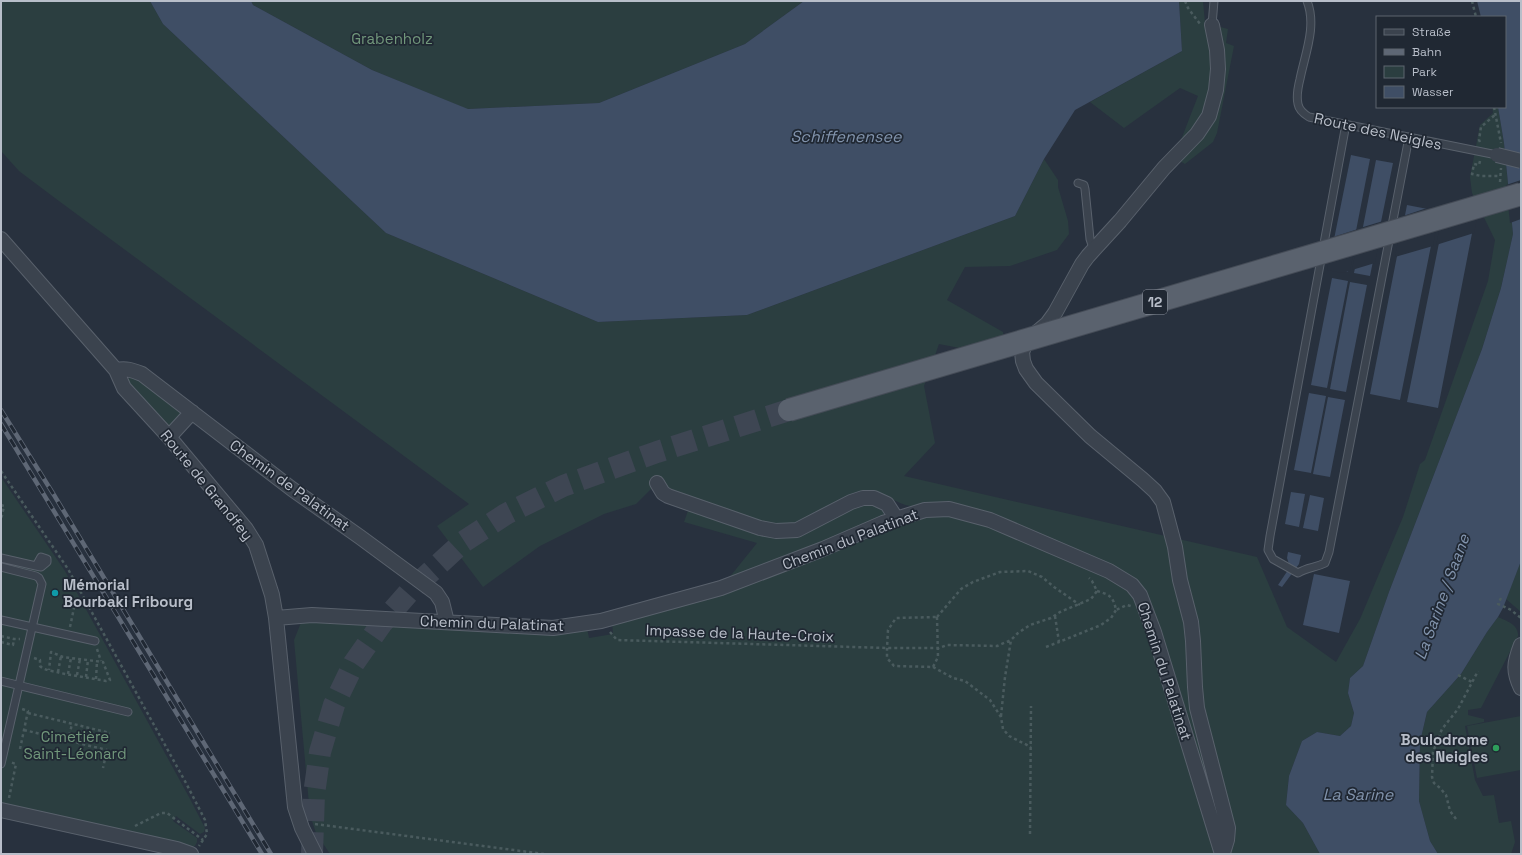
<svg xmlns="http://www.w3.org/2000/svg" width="1522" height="855" font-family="'Space Grotesk',sans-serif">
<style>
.green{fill:#2b3e40}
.water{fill:#3f4e65}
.pier{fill:#28313e}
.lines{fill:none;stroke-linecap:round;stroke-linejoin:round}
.primary-tunnel{stroke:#3e4653;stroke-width:22;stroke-dasharray:22 11;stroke-linecap:butt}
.lane-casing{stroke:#59616c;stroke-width:9}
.street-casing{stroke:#59616c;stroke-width:16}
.path{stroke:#4a5b5e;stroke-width:2.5;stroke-dasharray:3 3;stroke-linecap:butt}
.lane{stroke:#3b434e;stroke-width:7}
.street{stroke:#3b434e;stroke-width:14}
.rail-casing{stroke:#5e6775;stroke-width:4.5}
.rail{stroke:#202833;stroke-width:3;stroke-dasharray:9;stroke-linecap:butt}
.street-bridge-casing{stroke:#59616c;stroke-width:16;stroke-linecap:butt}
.primary-bridge-casing{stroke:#454c57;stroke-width:24;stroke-linecap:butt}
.street-bridge{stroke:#3b434e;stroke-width:14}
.primary-bridge{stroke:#5a626e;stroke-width:22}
.culture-dot{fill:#0f9aa8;stroke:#202833;stroke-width:1.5}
.leisure-dot{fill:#2e9e5b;stroke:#202833;stroke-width:1.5}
.labels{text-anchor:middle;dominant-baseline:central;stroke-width:3.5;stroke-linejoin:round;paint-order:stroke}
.shield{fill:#202833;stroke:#8a919c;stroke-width:1}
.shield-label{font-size:14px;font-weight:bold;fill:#b8bec9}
.park-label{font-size:15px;fill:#71977b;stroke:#202833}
.street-label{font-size:15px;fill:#b8bec9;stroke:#202833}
.poi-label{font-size:15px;font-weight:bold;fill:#b8bec9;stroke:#202833;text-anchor:start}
.water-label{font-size:16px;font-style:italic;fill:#8294ad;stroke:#202833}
</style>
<rect width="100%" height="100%" fill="#28313e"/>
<path class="green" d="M1,1h149l13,23 223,209 212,89 149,-7 268,-99 29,-57 14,21v7l10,34 1,13 -12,16 -47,16 -45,1 -18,33 56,32 3,25 -67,-13 -15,42 11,57 -31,33 353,81 30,70 49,35 24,-43 43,-102 17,-53 5,-4 63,-179 7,-41 -23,-47 -2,-16 10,-52 13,-12 -1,-6h6l6,36 9,91 -12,54 -19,61 -93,243 -26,74 -13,12 -2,15 6,20 -3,13 -11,10 -23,-4 -15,9 -13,35 -3,29 17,18 17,31h-99l-7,-1v1h-884l-14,-21 -6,-18 -16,-175 8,-20 285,8 2,10 24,-4 -1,-12 317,-116c-6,0 -13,1 -19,0 -12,-2 -21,-10 -33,-13l-78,30 -20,3 -18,-3 -55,-19 -49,-21 -21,21 -32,10 -64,32 -57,41 -46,-61 32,-22 -406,-300 -44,-33 -18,-20z
M251,1h553l-59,43 -146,59 -132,6 -95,-39 -119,-65z
M1179,1h24l2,22 23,6 -2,14 8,3 -17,87 -4,9 -28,22 -11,-6 24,-62 -18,-8 -56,40 -34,-26 92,-51z
M130,376h4l49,36 -14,17 -40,-45 -1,-4z
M1,477l64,94 124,226 16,31 -1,4 -4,2 -24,-18 -3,5 24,17v4l-2,4 -4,1 -190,-43z
M864,503l14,2 6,7 -2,6 -154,61 29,-36 -73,-21 5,-14 87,27z
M1521,561v51l-15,-13z
M1498,617c9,4 21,8 20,19l-37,72 -13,2v5l16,4v3l-19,4 10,54 8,16 11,-1 5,28 12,-2 4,21 -4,12h-73l-8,-13 -11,-40 1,-59 7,-30 34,-38 26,-42z
M1521,716v54l-44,8 -10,-52z"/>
<path class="water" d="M150,1h101l2,4 119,65 96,39 131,-6 146,-59 59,-43h375l3,50 -107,59 -31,49 -29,57 -268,99 -149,7 -212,-89 -223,-209z
M1477,1h44v560l-18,47 -5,9 -11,15 -26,42 -34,38 -7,30 -1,59 11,40 8,13h-118l-17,-31 -17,-18 3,-29 13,-35 15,-9 23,4 11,-10 3,-13 -6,-20 2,-15 13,-12 26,-74 93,-243 19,-61 12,-54 -9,-91 -6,-36h7v-90h-24z
M1351,155l19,4 -22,113 -20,-3z
M1376,160l17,3 -23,113 -16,-3z
M1407,205l31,6 -38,189 -30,-6z
M1445,213l30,5 -37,190 -31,-6z
M1332,278l16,3 -21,107 -16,-3z
M1350,282l17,3 -21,107 -16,-3z
M1309,393l17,3 -15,77 -17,-3z
M1328,397l17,3 -15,77 -17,-3z
M1291,492l14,2 -6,33 -14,-3z
M1310,495l14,3 -6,33 -15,-3z
M1288,552l13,3 -2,9 -17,23 -4,-2 12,-18 -3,-9z
M1314,574l36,7 -11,52 -36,-8z"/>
<path class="pier" d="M1521,180v39l-11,4 -4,-38z
M1430,207l8,2 1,2 -6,35 -38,11 8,-41z
M1443,212l34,6 -3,15 -38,12z
M1383,221l-8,42 -23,7 8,-42z
M1358,229l-8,42 -8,2 -15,-3 6,-33z"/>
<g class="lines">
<path class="primary-tunnel" d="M312,854l2,-60 6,-42 14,-47 20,-42 28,-40 29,-33 52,-48 43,-28 57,-28 94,-34 132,-42"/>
<g class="lane-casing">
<path id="lane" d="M1307,1c10,25 -2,53 -7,78 -2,8 -4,17 -2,25 1,6 6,10 11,13l188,38
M1212,25l2,-24
M1346,124l-76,412 -2,14 5,9 25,14c9,-6 17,-5 27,-10l4,-11 80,-415
M1078,183l6,2 1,4 5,50 2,6 3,3
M1,558l35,8 5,1 6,-5v-3l-6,-2 -5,9
M1,567l35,9 3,2 3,6 -41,180
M1,620l94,21
M1,681l127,31"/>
</g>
<g class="street-casing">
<path id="street" d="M1212,25l5,25 1,19 -2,21 -7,26 -12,18 -33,34 -44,53 -32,35 -6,8 -27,49 -8,11 -18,15 -4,6 -3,7 1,9 3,8 10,14 54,53 53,44 12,11 8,11 12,45 5,33 11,42 2,19 2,46 2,21 31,120 -1,12 -4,13
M1,239l115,131 8,18 45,49 77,92 10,16 16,50 4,23 19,189 7,21 13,26
M116,370c10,-2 16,0 26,4l150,115 68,48 76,56 6,9 5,20
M169,437l23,-25
M657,483l6,10 5,3 92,32 16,3 21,-1 54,-28 12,-4h11l13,6 9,14
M276,618l36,-3 241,13 48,-7 120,-33 102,-39 60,-26 42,-13 24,-1 41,11 119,51 23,14 8,10 14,37 68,222
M1521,645c-7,18 -8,26 0,43
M1,810l176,39 14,5"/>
</g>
<path class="path" d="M1185,1l3,7 12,16
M1472,1l4,16
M1494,107l7,36
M1480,142l-1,-2 2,-13 15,-13
M1480,161l-1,4 -5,-1 -2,10 9,2h19
M1500,182l1,-14
M1,471l67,98 118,214 19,37 2,14 -8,12
M1,505l3,1 -3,14
M1097,591c13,4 16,5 19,19l11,-5 4,1
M1501,598l-3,6 13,6 10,8
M1055,616l4,26 42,-17 10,-7 5,-8
M937,617l1,40 -5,10 -39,-1 -7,-8v-10l1,-18 8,-12z
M937,617l24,-28 12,-7 27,-10 28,-1 14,6 12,10 26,18
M70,627l4,-19
M610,632l7,8 270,8h52l8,-3 50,1 14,-6 7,-7 12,-8 21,-7 9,-6 31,-13 6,-8 -5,-10 -3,-3
M1,636l13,3h6
M1,642l12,3 1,-6
M1046,647l13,-5
M97,649l4,12
M34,658l6,2v6c5,5 14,5 20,7l46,8 4,-1 -7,-18 -40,-5 -12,-5 -2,18
M933,667l20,11 12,3 25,19 11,17 2,12 6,7 22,11
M58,672l3,-16
M68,674l3,-16
M77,675l3,-16
M1458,675l14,7
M86,677l2,-17
M96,679l1,-18
M28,713l82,20
M1001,716l4,-39 6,-37
M24,730l83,20 -4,18
M1417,737l21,4
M68,741l4,-17
M20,749l8,-38 -6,-2
M9,798l7,-34 -6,-2
M1456,819l-6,-8 -4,-16 -6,-7 -6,-5 -2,-6 1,-25 9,-23 16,-20 20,-38
M315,824l229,30
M135,826l26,-13h6l36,27
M1030,834l1,-128"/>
<use href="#lane" class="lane"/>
<use href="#street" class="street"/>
<g class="rail-casing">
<path id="rail" d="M1,410l53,85 217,359
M1,424l261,430"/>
</g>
<use href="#rail" class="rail"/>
<g class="street-bridge-casing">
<path id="street-bridge" d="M1497,155l24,6"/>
</g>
<g class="primary-bridge-casing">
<path id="primary-bridge" d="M789,410l732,-216"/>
</g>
<use href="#street-bridge" class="street-bridge"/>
<use href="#primary-bridge" class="primary-bridge"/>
</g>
<circle class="culture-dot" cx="55" cy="593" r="4"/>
<circle class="leisure-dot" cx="1496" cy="748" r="4"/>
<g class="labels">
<rect class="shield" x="1143" y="290" width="24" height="24" rx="3"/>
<g class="shield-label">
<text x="1155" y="302">12</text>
</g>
<g class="park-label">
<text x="392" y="38">Grabenholz</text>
<text x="75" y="736">Cimetière<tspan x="75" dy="17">Saint-Léonard</tspan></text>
</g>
<g class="street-label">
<text transform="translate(1378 131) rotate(12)">Route des Neigles</text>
<text transform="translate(207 485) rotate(51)">Route de Grandfey</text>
<text transform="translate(290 485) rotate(36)">Chemin de Palatinat</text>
<text transform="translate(850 539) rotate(-21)">Chemin du Palatinat</text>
<text transform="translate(492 623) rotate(2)">Chemin du Palatinat</text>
<text transform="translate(740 633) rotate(2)">Impasse de la Haute-Croix</text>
<text transform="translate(1165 671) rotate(72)">Chemin du Palatinat</text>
</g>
<g class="poi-label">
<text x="63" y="584">Mémorial<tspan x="63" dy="17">Bourbaki Fribourg</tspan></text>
<text x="1488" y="739" text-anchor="end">Boulodrome<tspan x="1488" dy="17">des Neigles</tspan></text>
</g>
<g class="water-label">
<text x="846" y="136">Schiffenensee</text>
<text transform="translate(1442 597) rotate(-70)">La Sarine / Saane</text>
<text x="1358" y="794">La Sarine</text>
</g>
</g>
<rect width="1522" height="855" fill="none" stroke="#b8bec9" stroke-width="4"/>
<rect x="1376" y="16" width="130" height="92" fill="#202833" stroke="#5d646f"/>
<rect x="1384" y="29" width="20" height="6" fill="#3b434e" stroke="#5d646f"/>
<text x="1412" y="36" font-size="12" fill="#b8bec9">Straße</text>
<rect x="1384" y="49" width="20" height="6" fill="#5e6775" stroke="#5d646f"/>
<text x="1412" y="56" font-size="12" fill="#b8bec9">Bahn</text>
<rect x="1384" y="66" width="20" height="12" fill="#2b3e40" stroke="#5d646f"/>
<text x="1412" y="76" font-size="12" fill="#b8bec9">Park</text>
<rect x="1384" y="86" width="20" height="12" fill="#3f4e65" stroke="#5d646f"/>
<text x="1412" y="96" font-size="12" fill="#b8bec9">Wasser</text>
</svg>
